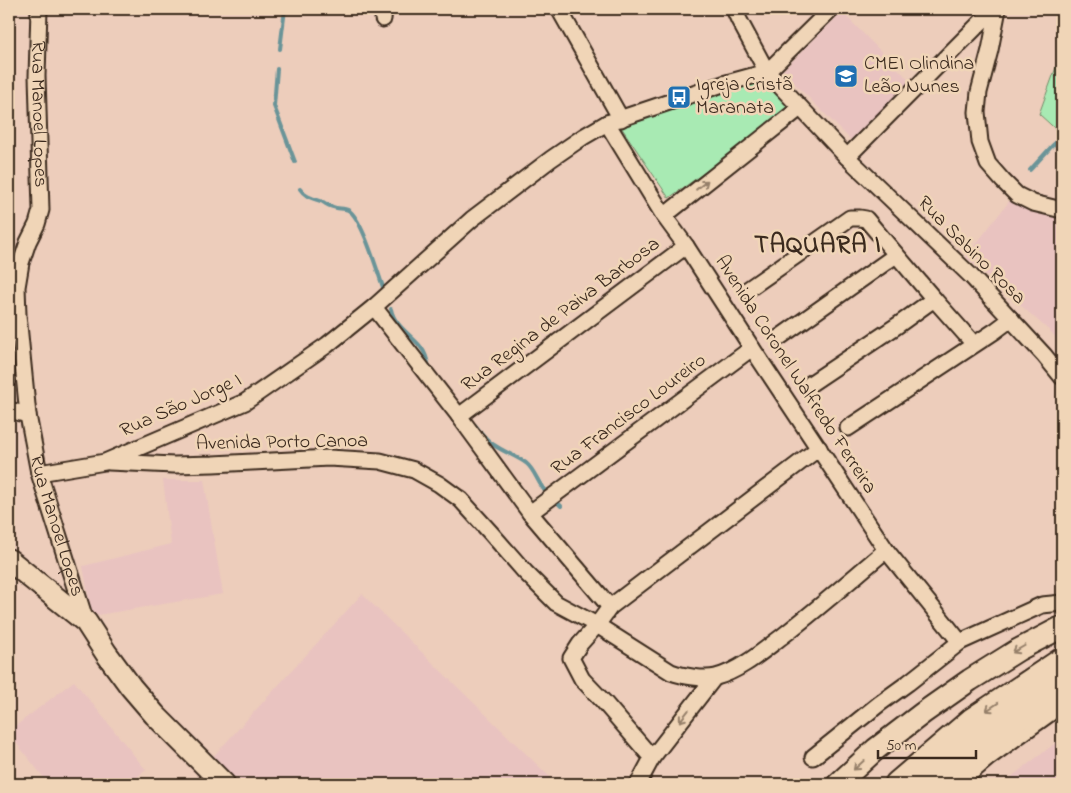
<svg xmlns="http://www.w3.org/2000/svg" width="1071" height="793" font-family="'Indie Flower',sans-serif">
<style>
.built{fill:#e9c3c0}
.green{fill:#a8eab3;stroke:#728a68}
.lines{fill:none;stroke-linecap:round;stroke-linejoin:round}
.stream{stroke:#6b9498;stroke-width:4}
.street-casing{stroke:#3b2a1e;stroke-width:19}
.secondary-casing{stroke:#3b2a1e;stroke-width:25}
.primary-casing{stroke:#3b2a1e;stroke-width:29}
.street{stroke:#f0d5b7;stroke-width:15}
.secondary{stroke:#f0d5b7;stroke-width:21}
.primary{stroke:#f0d5b7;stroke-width:25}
.oneway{stroke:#96806a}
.labels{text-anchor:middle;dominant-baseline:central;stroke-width:5;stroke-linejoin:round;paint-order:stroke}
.poi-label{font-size:20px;fill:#3b2a1e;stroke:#f0d5b7;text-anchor:start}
.street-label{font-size:20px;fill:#3b2a1e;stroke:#f0d5b7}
.district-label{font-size:25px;font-weight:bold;letter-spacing:1px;fill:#3b2a1e;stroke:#f0d5b7}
</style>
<rect width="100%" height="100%" fill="#edcdbb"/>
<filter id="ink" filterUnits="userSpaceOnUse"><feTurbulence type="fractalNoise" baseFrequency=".02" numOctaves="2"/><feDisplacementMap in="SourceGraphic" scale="10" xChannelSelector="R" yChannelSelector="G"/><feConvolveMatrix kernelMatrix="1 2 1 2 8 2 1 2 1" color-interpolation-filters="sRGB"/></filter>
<g filter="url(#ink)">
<path class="built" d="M842,12l68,69 -59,59 -69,-69z
M1011,199l51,20v126l-10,-12 -86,-76z
M163,480h41l19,114 -131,22 -9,-50 88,-22z
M362,594l195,190h-319l-28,-24z
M74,681l72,89 -18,14h-79l-40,-50v-3z
M1062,738v46h-60z"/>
<path class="green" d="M1062,51v84l-23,-21z
M762,83l16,9 9,10 -2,13 -116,83 -48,-71 77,-28 45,-15z"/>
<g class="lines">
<path class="stream" d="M280,49l5,-40
M277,69l-3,37 21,56
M1030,170l22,-24 10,-9
M300,189c6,9 13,9 23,13 3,2 6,4 10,5 4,2 11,1 15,3 14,7 30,64 36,80
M391,309c3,16 19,25 29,37 5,6 8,15 9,23
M475,425c6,7 11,15 19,20 10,7 22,11 32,18 9,7 12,21 20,29
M554,499l7,7"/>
<g class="street-casing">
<g id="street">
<path id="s1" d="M39,9l-2,67 4,134 -4,14 -9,18 -7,21 -4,24 1,28 10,100 11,58 47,149"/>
<path d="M559,9l62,110"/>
<path d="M734,9l5,11 28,52 80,85 124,119 73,79 18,22"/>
<path d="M998,9l-8,41 -11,42 -2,20 3,30 8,22 15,17 14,14 16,8 29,7"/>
<path d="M383,19l1,-10"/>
<path d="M607,123l57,93 22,30 66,102 134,202 74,92"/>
<path d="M847,157l147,-148"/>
<path d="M664,216l136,-108"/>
<path d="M747,290l103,-72h10l6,1 68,80"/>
<path d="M374,307l85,109 71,97 80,94"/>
<path d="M780,337l116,-82"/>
<path d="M810,384l88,-59 36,-26 40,45"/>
<path d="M9,410l19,5"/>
<path d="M459,416l227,-170"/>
<path d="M848,428l147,-97 16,-12"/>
<path d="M109,462l65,3 39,-1 116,-6 51,3 34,9 25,14 22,16 29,32 35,40 31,31 41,22 74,47c11,4 34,8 45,5 24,-6 48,-27 68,-42 35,-27 68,-56 102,-85"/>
<path d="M39,473l66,-11 140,-60 82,-57 47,-38 98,-88 79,-60 32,-22 24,-14 116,-39 44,-12 64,-63"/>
<path d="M530,513l222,-165"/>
<path d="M813,757l66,-53 29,-21 52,-41 82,-37 20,-2"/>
<path d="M652,758l-49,-57 -21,-22 -11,-21 9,-14 17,-19 13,-18 209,-159"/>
<path d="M638,784l14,-26 62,-80"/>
</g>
</g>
<g class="secondary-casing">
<path id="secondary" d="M9,560l77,62 20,31 25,34 24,28 69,69
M838,784l38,-35 47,-36 47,-33 48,-30 44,-23
M953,784l34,-29 61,-44"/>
</g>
<g class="primary-casing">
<path id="primary" d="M898,784l74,-63 90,-60
M931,784c41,-34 86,-69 131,-96"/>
</g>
<use href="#street" class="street"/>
<use href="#secondary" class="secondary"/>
<use href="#primary" class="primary"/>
</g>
<defs><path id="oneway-shaft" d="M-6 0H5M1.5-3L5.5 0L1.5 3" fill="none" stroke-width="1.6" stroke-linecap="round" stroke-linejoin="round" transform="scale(1.25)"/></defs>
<g class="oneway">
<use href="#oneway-shaft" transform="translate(702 185) rotate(-38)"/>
<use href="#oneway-shaft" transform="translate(1019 649) rotate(150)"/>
<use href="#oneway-shaft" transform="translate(992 707) rotate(146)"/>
<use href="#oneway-shaft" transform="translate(684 716) rotate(128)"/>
<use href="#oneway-shaft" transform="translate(859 765) rotate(138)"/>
</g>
</g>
<defs>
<g id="school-square" transform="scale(1.25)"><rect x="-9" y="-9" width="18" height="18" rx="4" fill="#1f6fb2" stroke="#f0d5b7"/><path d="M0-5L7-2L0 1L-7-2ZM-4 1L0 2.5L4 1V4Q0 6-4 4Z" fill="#fff"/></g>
<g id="bus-square" transform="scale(1.25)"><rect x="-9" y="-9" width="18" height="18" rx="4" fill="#1f6fb2" stroke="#f0d5b7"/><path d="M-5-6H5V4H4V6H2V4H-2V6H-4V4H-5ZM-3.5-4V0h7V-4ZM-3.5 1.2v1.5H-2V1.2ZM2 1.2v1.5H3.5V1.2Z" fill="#fff"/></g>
</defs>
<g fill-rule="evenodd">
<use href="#school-square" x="846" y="76"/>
<use href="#bus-square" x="679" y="97"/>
</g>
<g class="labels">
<g class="poi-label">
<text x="864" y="64">CMEI Olindina<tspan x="864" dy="23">Leão Nunes</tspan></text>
<text x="696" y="85">Igreja Cristã<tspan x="696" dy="23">Maranata</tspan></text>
</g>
<g class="street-label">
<text stroke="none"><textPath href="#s1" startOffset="105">Rua Manoel Lopes</textPath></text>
<text transform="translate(971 251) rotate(45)">Rua Sabino Rosa</text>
<text transform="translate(561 315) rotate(-37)">Rua Regina de Paiva Barbosa</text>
<text transform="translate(795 375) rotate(57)">Avenida Coronel Walfredo Ferreira</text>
<text transform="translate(181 406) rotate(-24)">Rua São Jorge I</text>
<text transform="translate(629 415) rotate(-37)">Rua Francisco Loureiro</text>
<text transform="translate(282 443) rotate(-1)">Avenida Porto Canoa</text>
<text stroke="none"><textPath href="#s1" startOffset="525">Rua Manoel Lopes</textPath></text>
</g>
<g class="district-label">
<text x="818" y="246">TAQUARA I</text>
</g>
</g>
<rect width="1071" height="793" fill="none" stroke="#f0d5b7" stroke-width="30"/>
<rect x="15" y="15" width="1041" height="763" fill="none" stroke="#3b2a1e" stroke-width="2" filter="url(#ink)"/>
<path d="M878 750v8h98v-8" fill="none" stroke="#3b2a1e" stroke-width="2.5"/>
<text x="886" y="750" font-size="15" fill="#3b2a1e" stroke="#f0d5b7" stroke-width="4" paint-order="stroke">50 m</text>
</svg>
